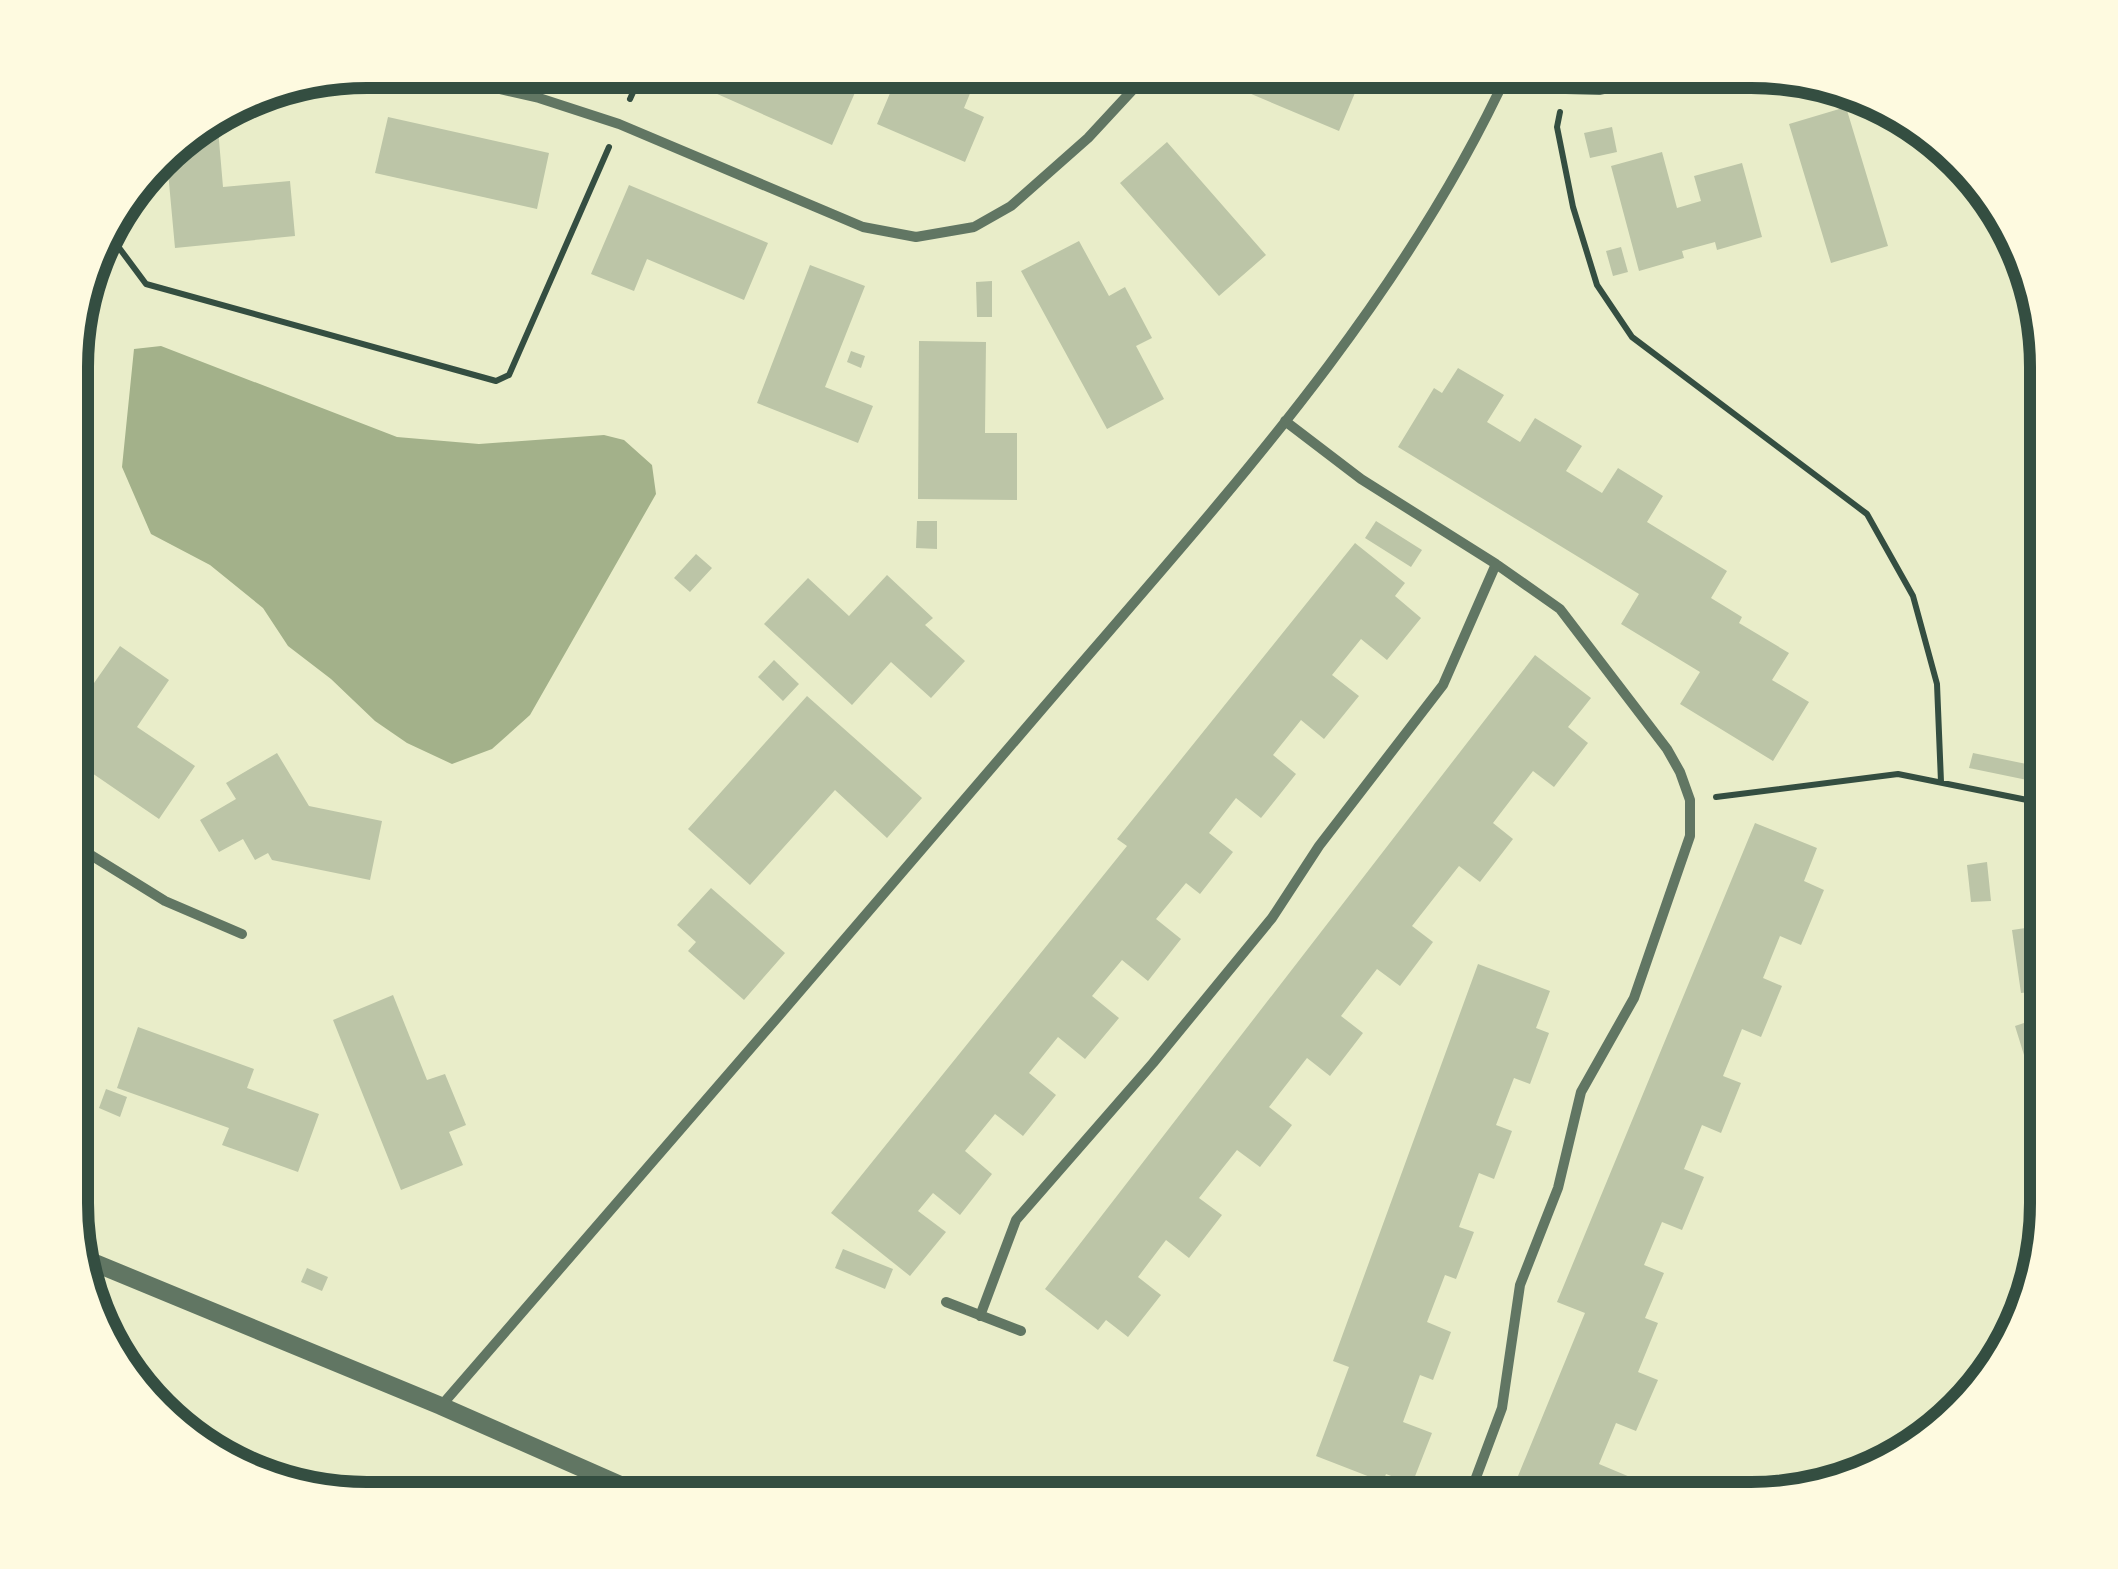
<svg xmlns="http://www.w3.org/2000/svg" width="2118" height="1569" font-family="'Alegreya Sans',sans-serif">
<style>
.water{fill:#a3b18a}
.building{fill:#bcc5a7}
.lines{fill:none;stroke-linecap:round;stroke-linejoin:round}
.path{stroke:#344e41;stroke-width:6}
.minor{stroke:#617663;stroke-width:10}
.tertiary{stroke:#617663;stroke-width:18}
.rim{fill:none;stroke:#344e41;stroke-width:12}
</style>
<rect width="100%" height="100%" fill="#e9edc9"/>
<path class="water" d="M161,346l236,91 82,7 125,-9 20,5 28,25 4,29 -126,221 -38,34 -40,15 -45,-21 -32,-22 -44,-42 -43,-33 -25,-38 -53,-43 -59,-31 -29,-67 12,-118z"/>
<path class="building" d="M704,70h112l41,18 -25,57 -135,-60z
M926,70h71l-6,15 -15,-6 -12,29 20,9 -19,45 -88,-38 19,-45 22,10z
M1236,70h112l14,6 -23,55 -109,-46z
M1874,98l18,10 9,6 -28,7 -7,-21z
M1846,107l42,139 -57,17 -42,-139z
M217,117l6,70 67,-6 5,55 -120,12 -9,-98 5,-7z
M388,117l161,36 -12,56 -162,-36z
M1612,127l5,25 -27,6 -6,-25z
M1167,142l99,113 -47,41 -99,-113z
M1662,152l15,56 24,-7 -7,-25 48,-13 20,74 -45,13 -2,-8 -33,9 2,7 -45,13 -28,-105z
M629,185l139,58 -24,57 -97,-41 -13,32 -43,-17z
M1995,207l22,28 4,13 -9,3 -23,-41z
M1079,241l30,55 16,-9 27,51 -16,8 28,53 -57,30 -86,-158z
M1621,247l7,25 -15,4 -7,-25z
M810,265l55,21 -40,101 48,19 -15,37 -101,-40z
M992,281v36h-15l-1,-35z
M919,341l67,1 -1,91h32v67l-99,-1z
M851,351l14,5 -4,12 -14,-6z
M1458,368l46,27 -17,27 33,20 15,-24 47,28 -16,25 36,22 16,-25 45,28 -16,26 80,49 -16,27 31,19 -3,6 50,30 -17,27 37,22 -36,59 -93,-57 20,-32 -79,-48 18,-30 -241,-147 36,-59 8,5z
M917,521h20v28l-21,-1z
M1376,521l46,29 -11,17 -46,-29z
M1355,543l50,40 -10,13 26,22 -34,42 -26,-21 -29,36 27,21 -35,43 -23,-19 -28,35 23,19 -35,44 -25,-20 -27,35 24,19 -33,42 -14,-11 -30,36 25,20 -33,42 -26,-21 -30,36 27,22 -34,41 -27,-22 -29,36 27,22 -33,41 -28,-22 -30,37 27,23 -32,41 -27,-22 -15,18 28,21 -36,44 -79,-63 296,-367 -10,-7z
M696,554l16,14 -22,24 -16,-14z
M887,575l46,43 -8,7 40,36 -34,37 -40,-36 -39,43 -88,-81 44,-46 41,38z
M120,646l49,34 -32,47 58,39 -36,53 -86,-59v-70l3,-5 11,8z
M1535,655l56,43 -23,29 20,16 -34,44 -21,-16 -40,52 20,16 -33,43 -21,-16 -47,60 21,16 -33,44 -23,-17 -36,47 22,17 -33,43 -23,-18 -38,49 23,18 -32,42 -23,-17 -38,48 23,17 -33,43 -23,-18 -28,37 23,18 -33,42 -22,-17 -8,10 -53,-41z
M774,660l25,24 -16,17 -25,-24z
M807,696l115,102 -35,40 -52,-48 -85,95 -62,-56z
M2045,706h2v61l-11,-3z
M277,753l32,53 73,15 -12,59 -98,-20 -4,-7 -13,7 -12,-21 -24,13 -19,-32 36,-21 -10,-16z
M1973,753l63,13 -4,15 -63,-13z
M1755,823l62,25 -13,33 20,9 -23,55 -21,-9 -17,42 19,8 -21,51 -19,-8 -19,47 18,7 -20,50 -19,-8 -18,44 20,8 -22,53 -20,-8 -18,43 20,8 -19,45 13,5 -20,49 20,8 -22,51 -20,-8 -17,41 31,13 -9,22h-109l-3,-1 76,-185 -28,-11z
M1987,862l4,39 -20,1 -4,-37z
M711,888l74,65 -41,47 -56,-49 8,-9 -19,-17z
M2047,925v65l-26,3 -9,-63z
M1478,964l72,27 -14,37 13,5 -19,51 -16,-6 -18,47 16,6 -18,48 -15,-6 -20,54 15,5 -18,47 -11,-4 -18,47 24,10 -18,48 -13,-5 -17,47 29,11 -20,51 -26,-10 -3,8 -67,-26 33,-89 -16,-6z
M393,995l34,85 18,-6 21,51 -17,7 14,33 -62,25 -68,-170z
M2027,1022l9,30 -12,3 -9,-29z
M138,1027l116,42 -7,19 72,26 -21,58 -76,-27 7,-17 -112,-40z
M106,1089l21,8 -7,20 -21,-9z
M843,1249l50,20 -8,20 -50,-21z
M307,1268l21,9 -6,14 -21,-9z"/>
<g class="lines">
<path class="path" d="M630,99l13,-29
M1560,112l-3,15 16,80 24,78 35,52 235,177 46,82 24,88 4,98
M115,212l2,33 29,39 350,97 13,-6 100,-228
M1716,797l182,-23 149,30"/>
<path class="minor" d="M418,70l121,28 80,26 244,103 53,10 58,-10 37,-21 77,-68 63,-68
M1519,70l47,19 33,1 85,-19
M1285,421l76,58 135,85 64,45 107,140 13,23 10,28v36l-56,162 -53,94 -23,96 -38,97 -18,123 -34,91
M73,844l92,57 77,33
M946,1302l75,29
M980,1316l36,-96 137,-157 119,-145 47,-72 124,-161 53,-121
M441,1406c202,-231 402,-465 602,-698 171,-200 355,-396 466,-638"/>
<path class="tertiary" d="M78,1256l363,150 211,93"/>
</g>
<path d="M0 0H2118V1569H0ZM367 88H1751A279 279 0 0 1 2030 367V1203A279 279 0 0 1 1751 1482H367A279 279 0 0 1 88 1203V367A279 279 0 0 1 367 88Z" fill="#fefae0" fill-rule="evenodd"/>
<path class="rim" d="M367 88H1751A279 279 0 0 1 2030 367V1203A279 279 0 0 1 1751 1482H367A279 279 0 0 1 88 1203V367A279 279 0 0 1 367 88Z"/>
</svg>
